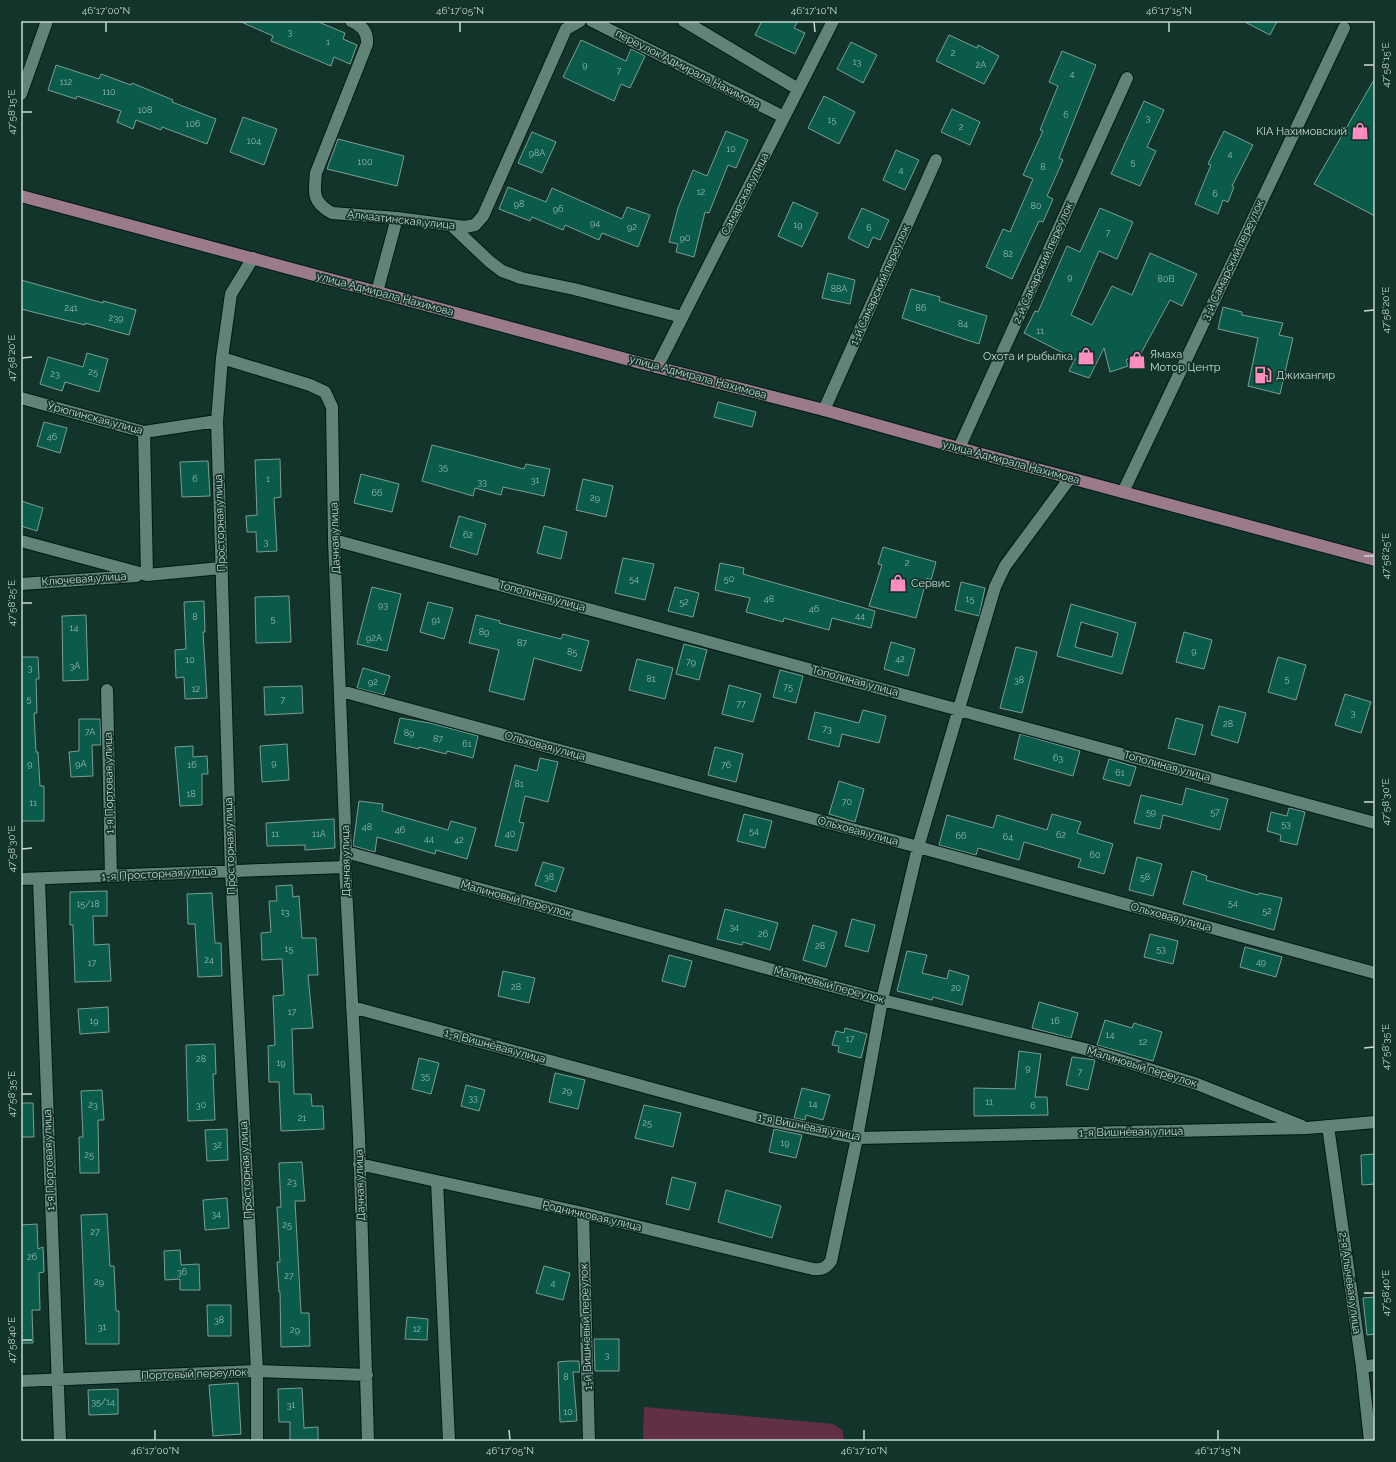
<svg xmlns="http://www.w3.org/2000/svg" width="1396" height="1462" font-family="Raleway,sans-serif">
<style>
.green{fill:#623046}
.building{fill:#0a5b4a;stroke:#7b9e92;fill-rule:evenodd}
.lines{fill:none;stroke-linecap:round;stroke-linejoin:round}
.minor-casing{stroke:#001b14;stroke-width:14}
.major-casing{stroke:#001b14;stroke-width:14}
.minor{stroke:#618378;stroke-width:12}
.major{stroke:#9b7b8a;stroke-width:12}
.ticks{fill:none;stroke:#c6d8d2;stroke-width:1.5}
.labels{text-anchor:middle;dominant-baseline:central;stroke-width:3.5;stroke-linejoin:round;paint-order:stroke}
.number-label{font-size:9px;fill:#97b9b0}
.street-label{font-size:11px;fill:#c6d8d2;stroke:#13342b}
.poi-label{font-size:11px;fill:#c6d8d2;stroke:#13342b;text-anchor:start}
.neatline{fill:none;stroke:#c6d8d2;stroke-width:1.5}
.ticks-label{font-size:10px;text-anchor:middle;fill:#c6d8d2}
</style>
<rect width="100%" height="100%" fill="#13342b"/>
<path class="green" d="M644,1407l189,17 9,6 2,11h-201z"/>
<path class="building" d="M239,21h77l29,12 -2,6 14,6 -7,19 -16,-7 -3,9 -60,-25 2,-5z
M762,21h36l-4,7 11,5 -10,21 -40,-19z
M1243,21h34l-7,14z
M949,35l28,13 1,-3 21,11 -15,28 -48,-23z
M581,40l45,21 5,-12 14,7 -15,32 -9,-4 -7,17 -51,-24z
M851,42l26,13 -14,28 -26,-14z
M1062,51l34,14 -37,93 4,2 -16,36 6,3 -10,23 -4,-1 -27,58 -26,-12 17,-38 7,3 23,-53 -10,-4 20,-44 -3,-1 18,-44 -9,-4z
M56,65l43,14 2,-5 30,11 1,-2 41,17 -1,2 44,17 -9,25 -45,-17 -1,3 -25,-10 -3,9 -16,-7 4,-11 -44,-15 -1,3 -28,-9z
M1375,78v138l-61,-32z
M824,96l31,16 -16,32 -31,-16z
M1144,101l20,9 -17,37 9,4 -16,35 -29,-12z
M952,109l28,13 -10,23 -29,-13z
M243,117l34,12 -13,36 -34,-13z
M726,131l22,9 -12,28 -8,-3 -19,48 -4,-1 -11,45 -18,-5 2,-8 -9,-2 9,-34 15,-38 14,6z
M1224,131l29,14 -21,41 2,1 -6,15 -5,-2 -5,14 -23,-10 16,-39 -3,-1z
M532,132l24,10 -14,31 -24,-10z
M338,139l66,17 -7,30 -70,-17z
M896,150l23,10 -14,30 -22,-10z
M508,187l38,15 6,-14 70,31 5,-12 23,8 -12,32 -36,-14 -3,7 -34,-15 -2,5 -31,-13 -2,4 -31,-12z
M793,202l25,11 -16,34 -24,-11z
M862,208l27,12 -9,20 -7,-3 -5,11 -20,-10z
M1100,208l33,14 -16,37 -18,-8 -28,64 21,10 20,-39 20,9 18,-42 47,21 -15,32 -12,-6 -30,55 -14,5 2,6 -18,6 -6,-24 -15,30 -20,-7 6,-12 -51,-26 11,-22 3,1 29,-66 13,6z
M828,273l27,7 -5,24 -28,-6z
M21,280l82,23v-2l33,9 -7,25 -44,-12v2l-64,-16z
M911,289l29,8 -1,4 48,15 -8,28 -77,-26z
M1223,307l19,5v3l41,8 -4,12 14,3 -13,56 -32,-8 10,-48 -40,-9z
M87,353l21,6 -9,33 -34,-10 -3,9 -22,-7 8,-27 35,10z
M718,402l38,10 -4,15 -38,-10z
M44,422l23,6 -7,25 -23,-7z
M432,445l92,24 2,-5 24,5 -6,27 -41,-9 -2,8 -26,-7 -2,8 -51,-15z
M280,459l1,38 -7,1 3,53 -20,1 -1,-20h-9l-1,-16 11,-1 -2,-55z
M208,461l2,35 -28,1 -2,-35z
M361,474l38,10 -7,28 -38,-9z
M583,479l30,7 -7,31 -30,-7z
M21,501l22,7 -6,23 -16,-5z
M459,516l27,8 -9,31 -27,-8z
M544,526l23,6 -6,27 -24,-6z
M883,547l53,15 -5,18 -4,-2 -11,40 -47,-12 13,-41 -4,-1z
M623,558l31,6 -9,36 -30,-7z
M720,563l24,5 -1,6 132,37 -4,17 -39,-10 -3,12 -45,-12 -1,4 -37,-10 4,-14 -35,-8z
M961,582l24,6 -6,28 -24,-6z
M372,587l29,7 -14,57 -30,-7z
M675,587l24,6 -6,24 -25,-6z
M289,596l2,46 -35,1 -1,-46z
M204,601l1,31h-2l4,66 -22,1 -1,-22 -8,1 -1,-28 11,-1 -2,-47z
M428,602l25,6 -9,31 -24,-7z
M1071,604l65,19 -14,51 -65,-18zM1081,622l37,11 -6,24 -37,-10z
M86,615l2,65 -25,1 -1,-65z
M476,615l24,6 -1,2 62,16 2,-5 26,7 -8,30 -47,-13 -10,42 -35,-9 10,-41 -30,-7z
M1184,632l28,8 -8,29 -28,-7z
M891,642l24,7 -7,27 -24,-7z
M684,644l23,6 -8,30 -23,-6z
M1016,647l21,5 -15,61 -22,-5z
M21,657h17l1,22h-3l1,34h-3l2,39h2l2,34h4v35h-23z
M1278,657l28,8 -10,35 -28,-8z
M637,659l36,9 -8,31 -36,-9z
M363,668l27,8 -6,19 -27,-7z
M780,670l23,6 -7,27 -23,-6z
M729,685l32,9 -8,28 -31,-8z
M302,686l1,27 -38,2 -1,-28z
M1345,694l26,8 -10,31 -26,-8z
M1219,706l27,7 -8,30 -27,-8z
M863,710l23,6 -7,27 -37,-9 -3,13 -31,-8 7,-27 44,11z
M400,718l30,5 48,13 -5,22 -26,-7 -1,3 -27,-7v2l-25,-6z
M1176,718l27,7 -8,30 -27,-7z
M79,719h21l1,26h-9l1,31 -22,1 -2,-25 10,-1z
M1020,734l60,17 -7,25 -59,-17z
M287,744l2,36 -27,2 -2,-36z
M193,746v11l14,-1 1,18h-6v31l-22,1 -5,-59z
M715,747l28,7 -7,28 -28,-7z
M540,758l18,4 -10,40 -23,-6 -6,26 5,1 -7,28 -22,-5 20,-81 22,6z
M1109,759l27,8 -6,19 -27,-7z
M839,781l25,8 -9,33 -26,-8z
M1186,788l42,11 -8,31 -57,-15 -3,14 -26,-6 7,-28 41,10z
M359,801l24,3 -1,7 66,19 3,-9 25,7 -9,31 -31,-9 -1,4 -58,-17 -2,15 -22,-6z
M1289,808l16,4 -8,33 -17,-4 1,-6 -14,-4 4,-19 16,4z
M744,814l28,7 -7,27 -28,-7z
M1052,814l29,8 -4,11 36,11 -9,30 -26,-7 3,-8 -57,-17 -5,18 -41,-12 -2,7 -37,-10 8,-30 46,13 4,-13 50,15z
M334,819l1,29 -30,2v-5l-38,1 -1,-23z
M1137,857l25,7 -9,32 -24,-6z
M543,862l21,6 -8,24 -21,-7z
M1192,871l15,5 -1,4 52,15 1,-2 23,5 -8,32 -91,-26z
M292,885l1,12 6,-1 3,42h14l2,37h-10l5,53 -21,1 2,65h17l1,12h11l1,23 -43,2 -2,-49h-10l-1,-36 7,-1 -2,-49 11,-1 -2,-36 -20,1 -1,-27 10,-1 -2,-31h8l-1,-15z
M107,891v25h-14l1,29 15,-1 2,37 -36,1 -2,-57h-3v-33z
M212,893l3,50h6l1,33 -24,1 -3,-53h-7l-1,-30z
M725,909l53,14 -8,27 -27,-8 -1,3 -25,-6z
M852,919l23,6 -7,27 -23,-6z
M813,925l24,7 -11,35 -23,-7z
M1150,934l28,7 -5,23 -29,-7z
M1245,947l37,10 -6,20 -36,-10z
M907,951l20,4 -5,18 25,6 2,-9 20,6 -7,29 -29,-8 -1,3 -35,-9z
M669,955l23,6 -7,26 -23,-6z
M503,971l32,7 -6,25 -31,-7z
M1039,1002l39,11 -7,25 -39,-10z
M108,1007l1,25 -29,2 -2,-25z
M1105,1020l27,8 2,-5 28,9 -9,29 -56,-16z
M845,1028l22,6 -6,24 -23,-6 1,-6 -7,-1 4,-14 8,2z
M215,1044l1,30h-3l2,46 -27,1 -2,-76z
M1019,1051l22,3 -6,43h12l1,18 -74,1v-28l41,1z
M1072,1057l23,3 -7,30 -22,-5z
M419,1058l20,5 -8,31 -19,-5z
M555,1073l30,7 -7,29 -29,-7z
M466,1085l19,5 -6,21 -18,-5z
M802,1088l28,7 -7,25 -17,-5 -1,5 -11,-2z
M102,1090l2,30h-6l1,53h-19l-1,-36h4l-2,-46z
M21,1103h12l1,34h-13z
M644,1105l37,8 -8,34 -38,-9z
M227,1129l1,31 -21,1 -2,-31z
M774,1129l28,6 -6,23 -27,-6z
M1375,1154v30l-13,1 -1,-30z
M302,1162l3,39h-10l6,112h8l1,33 -29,1 -1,-55h-1l-2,-30h3l-3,-55h4l-2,-44z
M672,1177l24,6 -7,27 -23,-6z
M726,1190l55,16 -9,32 -54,-16z
M227,1198l2,30 -24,2 -2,-30z
M107,1214l3,52h4l2,45h3v33h-33l-5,-129z
M37,1224l1,25 5,-2 1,25 -5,1 1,37h-8l1,33h-12v-118z
M180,1250l1,15 18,-1 1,26h-20v-11l-15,1 -1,-29z
M544,1266l26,7 -7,27 -27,-7z
M1375,1297v37l-8,1 -4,-37z
M207,1305h24v31h-23z
M407,1317l21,2 -1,21 -22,-1z
M594,1339h25v32h-24z
M568,1361h11l1,11h-7l4,49 -17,1 -2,-60z
M238,1383l3,51 -28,2 -4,-51z
M302,1388l2,40 14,-1v14h-28v-19h-11l-1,-33z
M118,1389v25l-29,1 -1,-25z"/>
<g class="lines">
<g class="minor-casing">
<path id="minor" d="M351,21c11,4 17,11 16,23l-51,129c-2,20 -4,29 16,40l65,5 68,9 10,-2 8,-9 83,-187 14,-8
M592,21l192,96
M684,21l114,68
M21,94l26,-73
M452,226l37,35 13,10 19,7 53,11 108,28
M253,258l-22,36 -9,64 -5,63 14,450 26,500v70
M377,292l20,-74
M222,358l88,27 15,7 7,15 2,133 12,312 -1,15 14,269 9,305
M657,367l176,-346
M21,398l123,34 73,-11
M824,410l112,-250
M144,432l3,143 74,-7
M959,448l168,-370
M1123,492l221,-464
M334,540l1041,283
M21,541l126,34
M21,584l115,-8
M107,690l4,186
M341,691l577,156 457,126
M346,852l536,148 203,49 112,35 105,42
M21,879l324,-12
M39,880l21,561
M352,1007l415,113 90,18 450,-10 68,-6
M1328,1126l34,241 8,74
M359,1164l224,49 230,56c9,1 13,-1 18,-8l26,-123 25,-138 36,-153 77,-260 10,-21 65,-88
M437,1181l12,260
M583,1213l6,228
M1362,1367l13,-2
M21,1381l236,-10 110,4"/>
</g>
<g class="major-casing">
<path id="major" d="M21,196l612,165 191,49 135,38 416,112"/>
</g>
<use href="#minor" class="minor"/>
<use href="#major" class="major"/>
</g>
<path class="ticks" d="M106,22v10M460,22v10M814,22l1,10M1169,22v10M1364,65h10M22,112h10M1364,311l10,-1M22,358l10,-1M1364,556h10M22,603h10M1364,802h10M22,849l10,-1M1364,1048l10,-1M22,1094h10M1364,1293h10M22,1340h10M155,1430v10M509,1430l1,10M864,1430v10M1218,1430v10"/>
<defs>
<g id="shop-bare" transform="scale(1.38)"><path d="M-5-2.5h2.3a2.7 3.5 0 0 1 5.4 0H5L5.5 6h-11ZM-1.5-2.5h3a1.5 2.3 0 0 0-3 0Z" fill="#fd8ebe" stroke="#13342b" stroke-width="2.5" paint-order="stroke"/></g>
<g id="fuel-bare" transform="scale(1.38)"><path d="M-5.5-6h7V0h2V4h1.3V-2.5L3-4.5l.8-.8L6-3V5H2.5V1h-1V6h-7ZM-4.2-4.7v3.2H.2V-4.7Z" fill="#fd8ebe" stroke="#13342b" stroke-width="2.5" paint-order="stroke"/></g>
</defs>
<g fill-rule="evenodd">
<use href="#shop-bare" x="1360" y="131"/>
<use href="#shop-bare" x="1086" y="356"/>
<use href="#shop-bare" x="1137" y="360"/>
<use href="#fuel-bare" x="1263" y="375"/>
<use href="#shop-bare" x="898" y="583"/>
</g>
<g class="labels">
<g class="number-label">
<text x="290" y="32">3</text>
<text x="328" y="42">1</text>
<text x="953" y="53">2</text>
<text x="857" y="62">13</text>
<text x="585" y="65">9</text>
<text x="981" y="65">2А</text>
<text x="619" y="71">7</text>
<text x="1072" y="74">4</text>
<text x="66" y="82">112</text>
<text x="109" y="92">110</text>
<text x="145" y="110">108</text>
<text x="1066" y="115">6</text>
<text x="1148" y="118">3</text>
<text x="832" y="120">15</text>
<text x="193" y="124">106</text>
<text x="961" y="127">2</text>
<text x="254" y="141">104</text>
<text x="731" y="149">10</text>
<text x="537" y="153">98А</text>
<text x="1230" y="154">4</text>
<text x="365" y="162">100</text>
<text x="1133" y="162">5</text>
<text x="1043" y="167">8</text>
<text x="901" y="170">4</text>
<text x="701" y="192">12</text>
<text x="1215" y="194">6</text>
<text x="519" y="204">98</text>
<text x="1036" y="206">80</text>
<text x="558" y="209">96</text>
<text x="595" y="223">94</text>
<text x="798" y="225">19</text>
<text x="632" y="227">92</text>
<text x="869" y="228">6</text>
<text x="1108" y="233">7</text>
<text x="685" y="238">90</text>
<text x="1008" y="254">82</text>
<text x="1070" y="277">9</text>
<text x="1166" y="279">80В</text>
<text x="839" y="289">88А</text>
<text x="71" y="308">241</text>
<text x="921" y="308">86</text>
<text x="116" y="318">239</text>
<text x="963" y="324">84</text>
<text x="1040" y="331">11</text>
<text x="93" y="372">25</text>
<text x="55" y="374">23</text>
<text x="52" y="437">46</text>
<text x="443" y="467">35</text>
<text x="195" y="479">6</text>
<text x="268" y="479">1</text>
<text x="535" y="480">31</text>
<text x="482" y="482">33</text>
<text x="377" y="493">66</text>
<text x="595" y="498">29</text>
<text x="468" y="535">62</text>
<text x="266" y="542">3</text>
<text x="907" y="563">2</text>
<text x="634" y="579">54</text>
<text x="729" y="579">50</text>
<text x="769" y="599">48</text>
<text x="970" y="599">15</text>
<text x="684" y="602">52</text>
<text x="383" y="605">93</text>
<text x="814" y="609">46</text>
<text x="860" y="616">44</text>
<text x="195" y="617">8</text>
<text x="273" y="619">5</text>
<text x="436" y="620">91</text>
<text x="74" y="628">14</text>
<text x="484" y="632">89</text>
<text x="374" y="638">92А</text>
<text x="522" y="643">87</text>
<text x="1194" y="651">9</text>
<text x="572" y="652">85</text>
<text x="900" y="659">42</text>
<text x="190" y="660">10</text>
<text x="691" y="662">79</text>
<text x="75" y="666">3А</text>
<text x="30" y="668">3</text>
<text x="651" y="679">81</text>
<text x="1287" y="679">5</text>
<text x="1019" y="680">38</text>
<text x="373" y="682">92</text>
<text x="788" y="687">75</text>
<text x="196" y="689">12</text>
<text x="29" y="699">5</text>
<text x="283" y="700">7</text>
<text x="741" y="704">77</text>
<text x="1353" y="713">3</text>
<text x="1228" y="724">28</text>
<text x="827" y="729">73</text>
<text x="90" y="732">7А</text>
<text x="409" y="733">89</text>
<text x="438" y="739">87</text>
<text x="467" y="744">61</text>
<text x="1058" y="758">63</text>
<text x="274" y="763">9</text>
<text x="30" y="764">9</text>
<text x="81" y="764">9А</text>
<text x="192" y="765">16</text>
<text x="726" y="765">76</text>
<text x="1120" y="773">61</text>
<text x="519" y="784">81</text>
<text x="191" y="794">18</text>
<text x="847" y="802">70</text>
<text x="33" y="803">11</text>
<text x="1151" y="812">59</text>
<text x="1215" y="812">57</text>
<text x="1286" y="824">53</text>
<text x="367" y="827">48</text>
<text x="400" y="830">46</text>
<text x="754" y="831">54</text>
<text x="275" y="834">11</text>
<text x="319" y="834">11А</text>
<text x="510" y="834">40</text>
<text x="1061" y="835">62</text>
<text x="961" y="836">66</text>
<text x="1008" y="837">64</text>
<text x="429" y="839">44</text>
<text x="459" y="840">42</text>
<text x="1095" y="855">60</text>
<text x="549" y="877">38</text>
<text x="1145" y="877">58</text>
<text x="1233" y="903">54</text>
<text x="88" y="904">15/18</text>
<text x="1267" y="911">52</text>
<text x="285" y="912">13</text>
<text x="734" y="927">34</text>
<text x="763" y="934">26</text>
<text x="820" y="946">28</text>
<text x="289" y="949">15</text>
<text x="1161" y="949">53</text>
<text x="209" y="960">24</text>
<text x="1261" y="962">49</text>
<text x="92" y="963">17</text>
<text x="516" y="987">28</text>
<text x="956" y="988">20</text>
<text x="292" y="1012">17</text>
<text x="94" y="1021">19</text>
<text x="1055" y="1021">16</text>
<text x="1110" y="1035">14</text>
<text x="850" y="1039">17</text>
<text x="1143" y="1042">12</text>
<text x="201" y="1059">28</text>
<text x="281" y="1063">19</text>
<text x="1028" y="1068">9</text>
<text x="1080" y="1072">7</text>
<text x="425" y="1076">35</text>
<text x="567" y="1091">29</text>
<text x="473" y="1098">33</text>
<text x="989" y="1102">11</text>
<text x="813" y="1104">14</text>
<text x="93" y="1105">23</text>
<text x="201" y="1105">30</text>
<text x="1033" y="1106">6</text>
<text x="302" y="1118">21</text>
<text x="647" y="1123">25</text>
<text x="785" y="1143">19</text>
<text x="217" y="1145">32</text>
<text x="89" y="1155">25</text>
<text x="292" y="1182">23</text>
<text x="216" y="1214">34</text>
<text x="287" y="1225">25</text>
<text x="95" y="1232">27</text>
<text x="32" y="1257">26</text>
<text x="182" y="1272">36</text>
<text x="289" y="1276">27</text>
<text x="99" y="1282">29</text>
<text x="553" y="1283">4</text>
<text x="219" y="1320">38</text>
<text x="102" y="1327">31</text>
<text x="417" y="1329">12</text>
<text x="295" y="1330">29</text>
<text x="607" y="1355">3</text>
<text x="566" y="1377">8</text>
<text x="103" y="1402">35/14</text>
<text x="291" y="1405">31</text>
<text x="568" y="1412">10</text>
</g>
<g class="street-label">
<text transform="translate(688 69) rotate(27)">переулок Адмирала Нахимова</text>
<text transform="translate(745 194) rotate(-63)">Самарская улица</text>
<text transform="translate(401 220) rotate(6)">Алмаатинская улица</text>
<text transform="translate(1233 260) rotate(-65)">3-й Самарский переулок</text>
<text transform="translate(1043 263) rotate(-66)">2-й Самарский переулок</text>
<text transform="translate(880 285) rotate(-66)">1-й Самарский переулок</text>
<text transform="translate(385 294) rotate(15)">улица Адмирала Нахимова</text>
<text transform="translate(698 377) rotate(15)">улица Адмирала Нахимова</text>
<text transform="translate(95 418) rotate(15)">Урюпинская улица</text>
<text transform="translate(1011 462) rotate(15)">улица Адмирала Нахимова</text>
<text transform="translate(220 523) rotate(-92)">Просторная улица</text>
<text transform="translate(335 538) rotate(-92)">Дачная улица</text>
<text transform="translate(84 579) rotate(-4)">Ключевая улица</text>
<text transform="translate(542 596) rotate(15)">Тополиная улица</text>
<text transform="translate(855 681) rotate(15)">Тополиная улица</text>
<text transform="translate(545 746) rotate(15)">Ольховая улица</text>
<text transform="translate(1167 766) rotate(15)">Тополиная улица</text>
<text transform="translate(109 783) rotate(-91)">1-я Портовая улица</text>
<text transform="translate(858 831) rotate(15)">Ольховая улица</text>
<text transform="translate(230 846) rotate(-92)">Просторная улица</text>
<text transform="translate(346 861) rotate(-91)">Дачная улица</text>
<text transform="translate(159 874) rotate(-3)">1-я Просторная улица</text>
<text transform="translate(516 899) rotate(15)">Малиновый переулок</text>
<text transform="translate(1171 917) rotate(15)">Ольховая улица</text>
<text transform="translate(829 985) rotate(15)">Малиновый переулок</text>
<text transform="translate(495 1046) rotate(15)">1-я Вишнёвая улица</text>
<text transform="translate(1142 1067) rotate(17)">Малиновый переулок</text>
<text transform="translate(809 1127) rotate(11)">1-я Вишнёвая улица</text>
<text transform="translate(1131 1132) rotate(-1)">1-я Вишнёвая улица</text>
<text transform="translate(49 1160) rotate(-92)">1-я Портовая улица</text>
<text transform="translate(246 1170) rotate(-93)">Просторная улица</text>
<text transform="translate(360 1185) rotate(-92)">Дачная улица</text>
<text transform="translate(592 1216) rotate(13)">Родничковая улица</text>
<text transform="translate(1350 1283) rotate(82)">2-я Алычёвая улица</text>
<text transform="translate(586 1327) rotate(-92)">1-й Вишнёвый переулок</text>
<text transform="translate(194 1374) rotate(-2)">Портовый переулок</text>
</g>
<g class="poi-label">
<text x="1347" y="131" text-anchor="end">KIA Нахимовский</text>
<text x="1150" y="354">Ямаха<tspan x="1150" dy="13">Мотор Центр</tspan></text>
<text x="1073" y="356" text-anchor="end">Охота и рыбылка</text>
<text x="1276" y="375">Джихангир</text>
<text x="911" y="583">Сервис</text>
</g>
</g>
<rect width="1396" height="1462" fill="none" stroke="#13342b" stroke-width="44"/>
<rect x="22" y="22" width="1352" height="1418" class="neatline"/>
<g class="ticks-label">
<text x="106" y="14">46°17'00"N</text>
<text x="460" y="14">46°17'05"N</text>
<text x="814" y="14">46°17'10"N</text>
<text x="1169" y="14">46°17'15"N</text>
<text transform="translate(1385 65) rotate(-90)" y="4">47°58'15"E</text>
<text transform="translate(11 112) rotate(-90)" y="4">47°58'15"E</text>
<text transform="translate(1385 310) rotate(-90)" y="4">47°58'20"E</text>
<text transform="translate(11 358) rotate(-90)" y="4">47°58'20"E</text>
<text transform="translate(1385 556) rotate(-90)" y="4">47°58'25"E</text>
<text transform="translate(11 603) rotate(-90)" y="4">47°58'25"E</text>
<text transform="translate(1385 802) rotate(-90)" y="4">47°58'30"E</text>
<text transform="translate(11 849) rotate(-90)" y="4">47°58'30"E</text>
<text transform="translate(1385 1047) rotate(-90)" y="4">47°58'35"E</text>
<text transform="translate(11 1094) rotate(-90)" y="4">47°58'35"E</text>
<text transform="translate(1385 1293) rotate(-90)" y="4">47°58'40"E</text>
<text transform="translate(11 1340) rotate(-90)" y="4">47°58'40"E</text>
<text x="155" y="1454">46°17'00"N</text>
<text x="510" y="1454">46°17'05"N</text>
<text x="864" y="1454">46°17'10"N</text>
<text x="1218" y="1454">46°17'15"N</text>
</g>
</svg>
